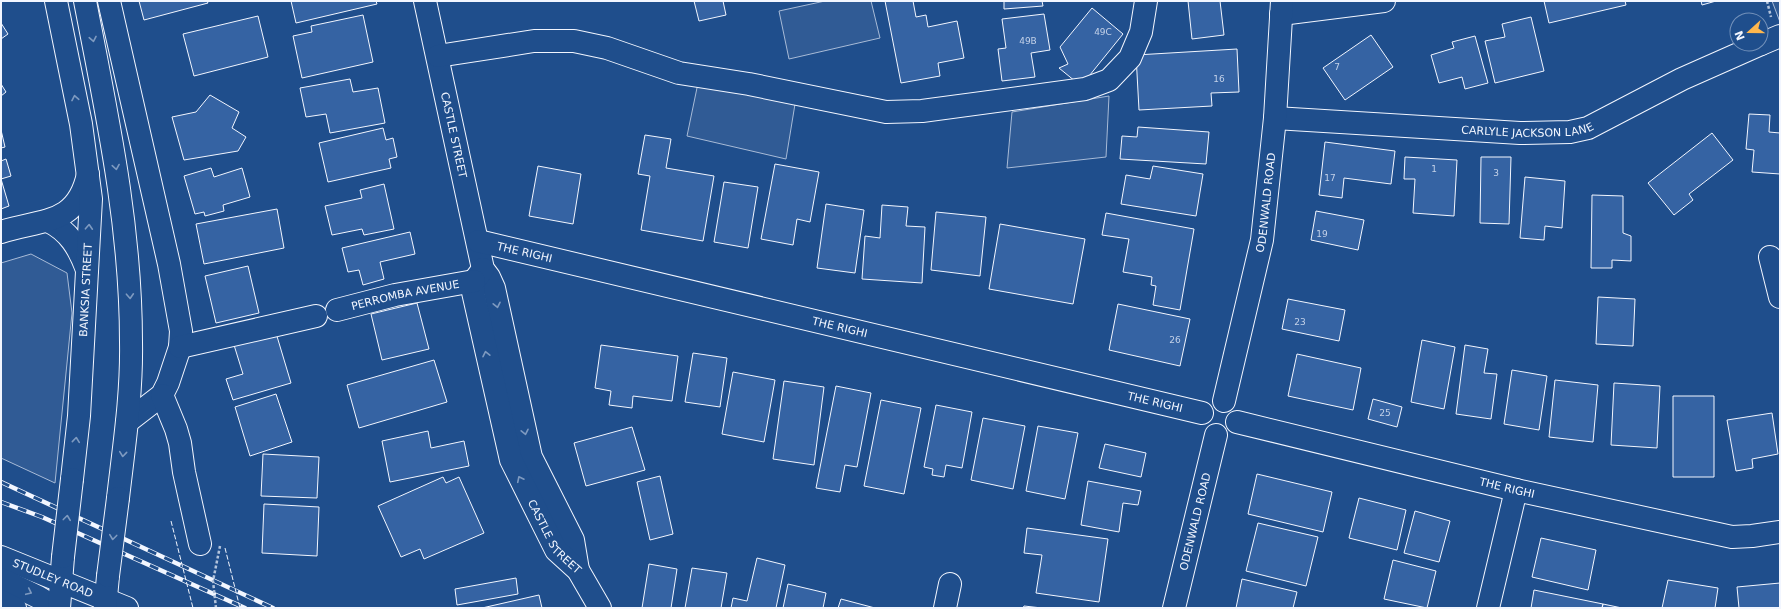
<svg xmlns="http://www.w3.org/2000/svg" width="1781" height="609" font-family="'DejaVu Sans',sans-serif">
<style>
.built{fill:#305b95;stroke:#a8bbd7}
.building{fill:#3563a3;stroke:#f2f6ff}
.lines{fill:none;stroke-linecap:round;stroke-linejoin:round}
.minor-casing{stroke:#f2f6ff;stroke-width:24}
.highway-casing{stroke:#f2f6ff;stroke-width:24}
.path{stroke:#b3c4dc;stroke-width:2.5;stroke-dasharray:3 2;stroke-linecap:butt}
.minor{stroke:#1f4e8c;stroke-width:22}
.highway{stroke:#1f4e8c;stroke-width:22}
.rail-casing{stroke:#f2f6ff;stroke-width:4.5}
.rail{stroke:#1f4e8c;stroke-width:3;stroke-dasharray:9;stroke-linecap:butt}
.highway-bridge-casing{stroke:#f2f6ff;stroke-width:24;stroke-linecap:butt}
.path-bridge{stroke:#b3c4dc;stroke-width:2.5;stroke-dasharray:3 2;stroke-linecap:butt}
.highway-bridge{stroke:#1f4e8c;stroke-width:22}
.fence{stroke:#f2f6ff;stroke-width:1;stroke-dasharray:5 2;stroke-linecap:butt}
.oneway{stroke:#7e9ac0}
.labels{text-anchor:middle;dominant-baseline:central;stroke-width:3;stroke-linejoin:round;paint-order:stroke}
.number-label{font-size:9px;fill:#c3d1e8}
.street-label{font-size:11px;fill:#f2f6ff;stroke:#1f4e8c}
</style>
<rect width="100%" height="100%" fill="#1f4e8c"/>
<path class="built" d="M825,1h46l9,37 -91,21 -10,-48z
M1772,1h8v21z
M698,83l97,21 -9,55 -99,-23z
M1109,96l-3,61 -99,11 5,-56z
M31,254l36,19 5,40 -17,170 -54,-25v-195z"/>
<path class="building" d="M139,1h68l1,2 -64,17z
M291,1h85l1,3 -81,19z
M694,1h29l3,14 -27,6z
M885,1h28l3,16 10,-2 2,12 29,-6 7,37 -26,5 2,13 -39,7z
M1004,1h38l1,5 -39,3z
M1188,1h32l4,34 -32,4z
M1544,1h81l1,4 -77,18z
M1701,1h15l-14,4z
M1092,8l31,26 -42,52 -22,-18 9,-4 -8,-17z
M1044,14l6,36 -19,3 4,24 -33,4 -4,-32 8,-1 -4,-29z
M363,15l10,47 -71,16 -9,-42 19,-4 -1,-6z
M258,16l10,41 -74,19 -11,-42z
M1531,17l13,54 -49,12 -10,-42 20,-4 -3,-13z
M1,23l7,11 -7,5z
M1371,35l22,32 -48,33 -22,-32z
M1475,36l13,47 -23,6 -3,-12 -23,6 -8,-28 23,-7 -2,-6z
M1237,49l2,43 -28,1 1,13 -73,4 -3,-55z
M350,79l3,13 25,-4 7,35 -55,10 -4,-19 -20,3 -6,-29z
M1,84l5,8 -5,4z
M210,95l29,17 -7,16 14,9 -8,14 -54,9 -12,-43 24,-5z
M1749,114l21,1 -1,17 11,1v41l-28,-2 2,-22 -8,-1z
M1138,127l71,5 -3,32 -86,-5 2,-23 15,1z
M383,128l3,12 7,-2 4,19 -8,2 2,9 -63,14 -9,-39z
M1,130l4,17 -4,1z
M1712,133l21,27 -44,34 4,6 -19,15 -26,-32z
M645,135l26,4 -5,29 48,8 -11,65 -62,-11 9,-54 -12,-2z
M1325,142l70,9 -4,33 -47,-6 -2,20 -23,-3z
M1405,157l52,3 -3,56 -41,-3 2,-34h-11z
M1481,157h30l-2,67 -29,-1z
M6,159l5,17 -10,3 8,27 -8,3v-48z
M775,164l44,8 -9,50 -13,-3 -4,26 -32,-6z
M538,166l43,8 -8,50 -44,-8z
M1153,166l50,8 -7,42 -75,-12 5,-29 24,4z
M211,168l3,9 28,-9 8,29 -27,8 1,6 -19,5 -1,-4 -9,2 -11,-38z
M1525,177l40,4 -3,47 -17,-2 -1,14 -24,-2z
M724,182l34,5 -10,61 -34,-6z
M384,184l10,45 -30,6 -2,-6 -30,6 -7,-29 37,-8 -2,-8z
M1592,195l31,1v37l8,3v25l-19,-1v8h-21z
M826,204l38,6 -9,63 -38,-5z
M882,205l26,2 -2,19 19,1 -3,56 -60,-4 3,-43 15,2z
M277,209l7,39 -80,16 -8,-40z
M1316,211l48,9 -6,30 -47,-10z
M936,212l50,5 -6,59 -49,-6z
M1106,213l88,16 -14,81 -27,-5 3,-19 -5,-1 1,-8 -29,-5 6,-33 -27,-4z
M1000,224l85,15 -12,65 -84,-15z
M410,232l5,22 -35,8 4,17 -21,6 -4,-15 -11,2 -6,-24z
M248,266l11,47 -43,10 -11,-47z
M1598,297l37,2 -2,47 -37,-2z
M1288,299l57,11 -6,31 -57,-12z
M417,303l12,46 -47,11 -11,-46z
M1118,304l72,15 -10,47 -71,-16z
M276,333l15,50 -58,17 -7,-21 17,-5 -9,-29z
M1422,340l33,7 -11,62 -33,-7z
M601,345l77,11 -6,45 -39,-5 -1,12 -23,-3 2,-14 -16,-3z
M1465,345l23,4 -4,24 13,1 -6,45 -35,-5z
M693,353l34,5 -7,49 -35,-5z
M1297,354l64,14 -8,42 -65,-14z
M434,360l13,42 -88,26 -12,-43z
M1512,370l35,6 -8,54 -35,-6z
M733,372l42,8 -11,62 -42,-8z
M1555,380l43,5 -5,57 -44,-5z
M784,381l40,6 -10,78 -41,-6z
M1614,383l46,3 -3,62 -46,-3z
M836,386l35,7 -14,74 -12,-2 -5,27 -24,-4z
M276,394l16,48 -42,14 -15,-49z
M1673,396h41v81h-41z
M1373,399l29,8 -5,20 -29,-8z
M881,400l40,8 -17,86 -40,-8z
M936,405l36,7 -10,56 -16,-3 -2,12 -12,-2 1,-6 -9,-2z
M1772,413l6,41 -26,5 1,9 -17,3 -9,-51z
M983,418l42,8 -12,63 -42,-9z
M1038,426l40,7 -13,66 -39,-8z
M632,427l13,43 -59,16 -12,-43z
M428,431l3,17 33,-7 5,25 -79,16 -8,-41z
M1105,444l41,9 -5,24 -42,-9z
M263,454l56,3 -2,41 -56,-2z
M1257,474l75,18 -9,40 -75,-18z
M660,476l13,58 -23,6 -13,-58z
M443,477l3,6 13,-6 25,56 -60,26 -4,-10 -19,8 -23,-51z
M1088,481l53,10 -3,14 -15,-2 -4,29 -38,-7z
M1359,498l47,12 -9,40 -48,-12z
M264,504l55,3 -2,49 -55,-3z
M1415,511l35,10 -11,41 -35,-9z
M1258,523l60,14 -12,49 -60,-15z
M1027,528l81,11 -9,63 -63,-9 6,-38 -18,-2z
M1541,538l55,12 -8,40 -56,-13z
M757,558l28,7 -9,43h-45l2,-10 14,3z
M1393,560l43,11 -9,37 -43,-9z
M649,564l28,5 -6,39h-29z
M692,568l35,5 -6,35h-36z
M516,578l2,16 -61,11 -2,-16z
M1242,579l55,13 -4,16h-57z
M1668,580l50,8 -3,20h-53z
M1780,583v25h-41l-2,-21z
M788,584l38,9 -3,15h-40z
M1534,590l69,14 -1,4h-71z
M539,595l3,13h-60z
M841,599l34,9h-37z
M1603,604l19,4h-20z
M1024,606l18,2h-19z"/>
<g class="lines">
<g class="minor-casing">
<g id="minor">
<path d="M109,1l60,263 12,67 -1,16 -12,36 -6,12 -35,27"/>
<path id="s1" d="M425,1l58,268 6,8 5,11 37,169 42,83 5,30"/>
<path d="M1281,14l103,-13"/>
<path d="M1761,44l19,-8"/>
<path d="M438,56l96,-15h40l33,7 72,25 70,11 137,28 36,-1 163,-22 24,-9 21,-22 11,-26 5,-31"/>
<path id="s2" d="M1275,118l245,15 50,-1 18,-4 94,-49 79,-35"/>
<path d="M48,221c21,10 31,27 39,49"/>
<path d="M1,232c40,-13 76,-6 87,-58"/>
<path id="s3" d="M478,241l724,172"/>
<path d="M1770,257l10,40"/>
<path id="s4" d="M483,269l-9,12 -1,11 38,168 45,90 22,20 22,38"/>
<path id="s5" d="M337,310l58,-15 79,-14"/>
<path d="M180,347l136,-31"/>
<path d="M162,395l14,34 4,14 4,29 16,72"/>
<path id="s6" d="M1224,401l38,-161 13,-122 7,-117"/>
<path id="s7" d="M1237,422l279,68 216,47 20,-1 28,-4"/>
<path id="s8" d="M1,557l126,51"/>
<path d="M1,579l37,18 18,11"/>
<path d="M1,601l14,7"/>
<path d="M945,608l5,-24"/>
<path id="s9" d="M1174,608l42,-173"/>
<path d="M1488,608l28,-118"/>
</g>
</g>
<g class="highway-casing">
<path id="highway" d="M56,1l25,123 10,75 -12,217 -7,63
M85,1c22,114 46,224 46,341 1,52 -7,104 -13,156
M59,608l4,-51
M105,608l3,-32"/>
</g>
<path class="path" d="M1767,1l4,16"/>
<use href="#minor" class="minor"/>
<use href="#highway" class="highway"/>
<g class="rail-casing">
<path id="rail" d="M1,482l272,126
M1,502l41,15 203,91"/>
</g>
<use href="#rail" class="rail"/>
<g class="highway-bridge-casing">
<path id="highway-bridge" d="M63,557l9,-78
M108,576l10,-78"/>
</g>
<path class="path-bridge" d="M216,608l-3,-27 7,-35"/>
<use href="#highway-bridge" class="highway-bridge"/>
<path class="fence" d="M171,521l22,87
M225,548l15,60"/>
</g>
<defs><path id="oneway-chevron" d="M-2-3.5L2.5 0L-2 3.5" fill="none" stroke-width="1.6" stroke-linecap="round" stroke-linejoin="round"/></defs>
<g class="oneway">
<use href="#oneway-chevron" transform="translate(93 39) rotate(79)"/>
<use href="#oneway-chevron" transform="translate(75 98) rotate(-101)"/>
<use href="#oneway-chevron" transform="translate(116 167) rotate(81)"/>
<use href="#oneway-chevron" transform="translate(89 227) rotate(-87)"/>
<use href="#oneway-chevron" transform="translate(130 296) rotate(87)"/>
<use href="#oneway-chevron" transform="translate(497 305) rotate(78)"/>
<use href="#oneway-chevron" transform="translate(486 354) rotate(-102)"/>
<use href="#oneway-chevron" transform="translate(525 432) rotate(78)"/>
<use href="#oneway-chevron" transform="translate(76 440) rotate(-84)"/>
<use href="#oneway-chevron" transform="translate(123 454) rotate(96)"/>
<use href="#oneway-chevron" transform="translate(520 479) rotate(-116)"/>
<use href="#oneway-chevron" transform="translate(67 518) rotate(-83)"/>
<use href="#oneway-chevron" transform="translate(113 537) rotate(97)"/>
<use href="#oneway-chevron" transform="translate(29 592) rotate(25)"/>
</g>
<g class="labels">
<g class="number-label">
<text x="1103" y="32">49C</text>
<text x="1028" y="41">49B</text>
<text x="1337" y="67">7</text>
<text x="1219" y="79">16</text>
<text x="1434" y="169">1</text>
<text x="1496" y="173">3</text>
<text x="1330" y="178">17</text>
<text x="1322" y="234">19</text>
<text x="1300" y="322">23</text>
<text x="1175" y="340">26</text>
<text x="1385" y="413">25</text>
</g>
<g class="street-label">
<text stroke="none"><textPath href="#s2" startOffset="253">CARLYLE JACKSON LANE</textPath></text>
<text stroke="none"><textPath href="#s1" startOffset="137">CASTLE STREET</textPath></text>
<text stroke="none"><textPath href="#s6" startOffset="203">ODENWALD ROAD</textPath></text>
<text stroke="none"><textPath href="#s3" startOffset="48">THE RIGHI</textPath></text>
<text transform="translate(86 290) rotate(-87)">BANKSIA STREET</text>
<text stroke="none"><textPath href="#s5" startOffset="70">PERROMBA AVENUE</textPath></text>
<text stroke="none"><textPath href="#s3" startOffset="372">THE RIGHI</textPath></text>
<text stroke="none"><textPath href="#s3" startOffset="696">THE RIGHI</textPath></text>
<text stroke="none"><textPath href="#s7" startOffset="278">THE RIGHI</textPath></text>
<text stroke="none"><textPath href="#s9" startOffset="89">ODENWALD ROAD</textPath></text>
<text stroke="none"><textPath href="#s4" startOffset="287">CASTLE STREET</textPath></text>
<text stroke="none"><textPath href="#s8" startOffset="56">STUDLEY ROAD</textPath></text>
</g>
</g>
<rect width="1781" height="609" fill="none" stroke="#f2f6ff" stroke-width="4"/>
<g transform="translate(1749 32) rotate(249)"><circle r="19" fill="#1f4e8c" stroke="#7391ba"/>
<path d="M0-3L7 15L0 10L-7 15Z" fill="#ffb74d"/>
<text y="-6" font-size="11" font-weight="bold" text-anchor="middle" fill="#f2f6ff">N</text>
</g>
</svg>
